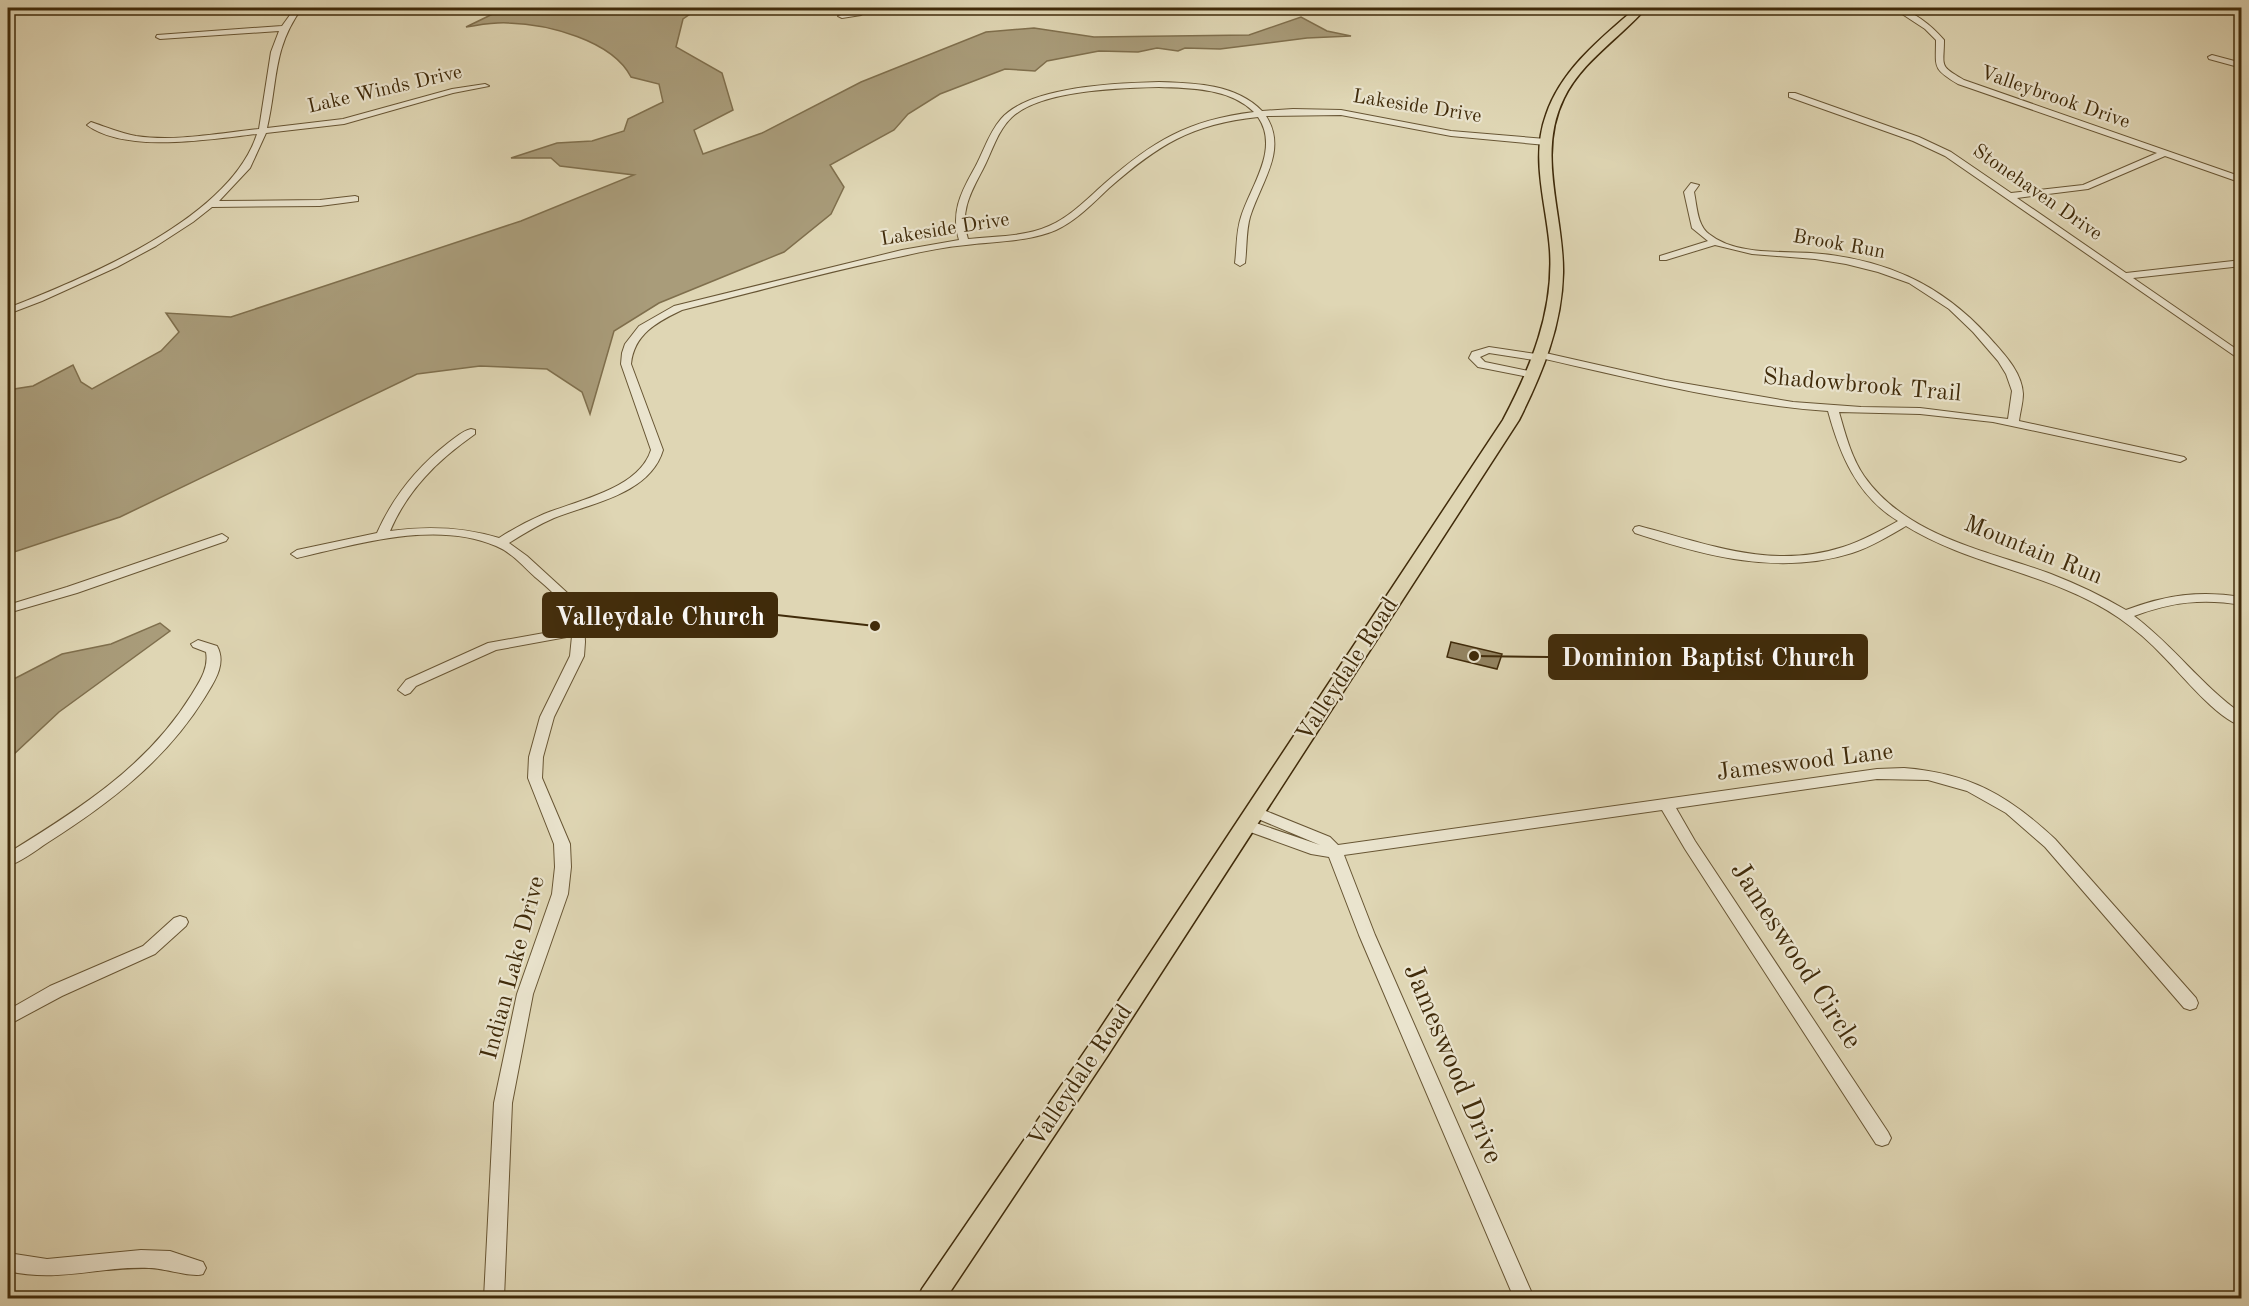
<svg xmlns="http://www.w3.org/2000/svg" width="2249" height="1306" font-family="'Old Standard TT',serif">
<style>
.water{fill:#a99c7a;stroke:#7f6f4d;stroke-width:1.5}
.building{fill:#938462;stroke:#402b0a;stroke-width:1.5}
.lines{fill:none;stroke-linecap:round;stroke-linejoin:round}
.minor-casing{stroke:#685634;stroke-width:2}
.major-casing{stroke:#402b0a;stroke-width:3}
.minor{fill:#eae4ce;fill-rule:evenodd}
.major{fill:#dfd6b4;fill-rule:evenodd}
.labels{text-anchor:middle;dominant-baseline:central;stroke-width:4.5;stroke-linejoin:round;paint-order:stroke}
.far-street-label{font-size:20px;fill:#402b0a;stroke:#eae4ce}
.street-label{font-size:24px;fill:#402b0a;stroke:#eae4ce}
.near-street-label{font-size:28px;fill:#402b0a;stroke:#eae4ce}
.leader{fill:none;stroke:#402b0a;stroke-width:2}
.callout-dot{fill:#402b0a;stroke:#eae4ce;stroke-width:2}
.callout{fill:#402b0a;stroke:#402b0a;stroke-width:2}
.callout-label{font-size:26px;text-anchor:middle;font-weight:bold;fill:#fff}
</style>
<rect width="100%" height="100%" fill="#dfd6b4"/>
<filter id="stains"><feTurbulence type="fractalNoise" baseFrequency=".00333" numOctaves="4"/><feColorMatrix values="0 0 0 0 .2 0 0 0 0 .09 0 0 0 0 .02 0 0 0 .5 -.17"/></filter>
<radialGradient id="worn" r=".72"><stop offset=".6" stop-color="#630" stop-opacity="0"/><stop offset="1" stop-color="#630" stop-opacity=".3"/></radialGradient>
<path class="water" d="M505,8h194l-16,11 -7,28 46,26 11,37 -39,20 9,24 59,-21 99,-51 125,-50 48,-4 60,9 155,-2 52,-18 26,14 24,5 -44,2 -87,11 -35,-1 -7,3 -21,-3 -19,4 -39,-1 -52,10 -12,10 -30,-2 -65,25 -32,20 -14,16 -64,35 14,22 -13,27 -47,38 -125,51 -45,28 -24,83 -8,-22 -35,-23 -67,-3 -63,8 -297,143 -112,37v-164l25,-4 40,-21 8,17 11,7 69,-38 18,-19 -13,-19 65,4 290,-96 113,-46 -74,-9 -9,-8h-40l46,-15 35,-2 32,-10 4,-12 35,-17 -4,-18 -28,-7c-19,-37 -84,-53 -123,-54 -14,-1 -28,2 -42,4z
M160,623l10,8 -111,81 -47,44 -4,7v-81l54,-28 49,-10z"/>
<path class="building" d="M1451,642l51,12 -5,15 -50,-12z"/>
<g class="lines">
<g class="minor-casing">
<path id="minor" d="M295,8h7c-30,41 -24,74 -35,120l76,-9 109,-30 33,-5 4,2 -36,7 -109,31 -78,9 -16,35 -31,33 101,-1 35,-4 3,1v4l-38,5 -108,1 -19,15 -37,24 -39,21 -75,34 -34,13v-6c77,-30 222,-89 249,-174 -45,5 -131,20 -170,-9l4,-3c15,5 29,11 45,14 39,6 84,-3 123,-7l12,-77 8,-21 -119,8 -4,-2 1,-2 125,-9z
M864,8h9l-12,7 -19,3 -4,-2z
M1122,8h44l-4,2h-36z
M1893,8c18,0 39,18 51,32 0,27 -6,25 20,40l278,97v6l-77,-27 -77,33 -71,9 109,75 116,-13v6l-109,12 109,75v8l-297,-205 -32,-15 -124,-44v-4h6l124,44 32,15 60,41 72,-8 74,-32 -199,-69c-26,-16 -22,-16 -22,-44l-11,-11z
M2222,8l20,1v4l-19,-3z
M2212,55l30,8v5l-33,-9 -1,-2z
M1159,82c35,1 77,2 103,29l31,-2 48,1 110,21 95,8 4,3 -4,3 -95,-9 -110,-21 -75,1c22,34 -5,66 -16,101 -4,14 -3,31 -5,46l-5,3 -5,-3c2,-15 1,-31 6,-46 10,-32 39,-68 17,-100 -67,7 -100,28 -149,71 -16,15 -33,33 -53,42 -28,12 -60,11 -90,15 -21,2 -42,6 -63,11 -74,15 -148,36 -221,54 -25,12 -48,24 -51,54l32,86c-13,44 -71,53 -109,68 -16,7 -31,16 -45,25l18,13 47,43 10,20 1,23 -1,14 -30,61 -11,40 -1,21 28,66 1,23 -3,27 -35,100 -21,109 -8,195h-20l10,-195 23,-109 35,-100 3,-27 -1,-23 -26,-66 1,-21 11,-40 30,-61 2,-20 -76,14 -80,36 -6,7 -5,2 -7,-5 8,-10 82,-37 84,-15c-4,-24 -19,-36 -37,-51 -12,-11 -24,-25 -39,-31 -60,-26 -139,-2 -199,12l-6,-4 6,-4 80,-17c16,-36 39,-65 71,-90 7,-5 14,-12 23,-14l4,1v4c-37,26 -67,55 -85,97 37,-5 73,-4 109,7 14,-9 29,-17 45,-24 34,-14 95,-25 107,-64l-30,-86 1,-11 3,-9 14,-18 35,-20 228,-56 57,-10c-8,-26 1,-46 14,-69 10,-17 15,-37 28,-52 28,-33 117,-36 158,-37zM1159,87c32,1 70,1 95,25 -66,8 -101,29 -150,72 -17,15 -34,33 -55,42 -24,11 -55,10 -81,13 -9,-27 3,-47 15,-70 9,-17 14,-38 29,-52 29,-27 108,-29 147,-30z
M1691,183l8,2 -5,7c3,14 3,33 15,42 26,21 70,17 102,19 71,5 129,30 177,83 14,16 34,35 35,58 0,9 -3,18 -4,27l165,36 2,2 -6,3 -187,-40 -73,-8 -81,-2c6,21 12,45 25,64 43,61 122,74 187,98 26,10 51,22 75,36 39,-15 74,-20 116,-13v8c-39,-7 -71,-3 -108,11 39,29 68,70 108,98v12c-25,-7 -60,-51 -78,-69 -14,-15 -29,-28 -45,-39 -65,-45 -147,-51 -213,-92 -17,10 -35,21 -54,27 -73,23 -147,3 -217,-20l-2,-3 2,-3 4,-1c69,18 132,44 204,21 19,-6 37,-16 55,-26 -41,-25 -58,-66 -70,-110 -96,-7 -190,-31 -283,-52l-5,2 -51,-8 -9,4 5,5 53,11 1,2 -5,3 -56,-11 -9,-9 3,-6 17,-5 47,7 5,-2 124,28 128,22 68,5 59,1 88,11 4,-28 -6,-17 -8,-13 -25,-29 -24,-23 -40,-26 -31,-11 -32,-8 -31,-5 -63,-5 -37,-9 -49,15h-6v-4l48,-15 -16,-13 -8,-36z
M222,534l6,4 -2,3 -149,52 -69,20v-8l59,-18z
M198,640l19,6c10,18 -3,36 -12,51 -39,63 -95,106 -158,146 -12,8 -26,19 -39,23v-13c70,-43 140,-87 184,-159 8,-13 17,-26 14,-42l-13,-5 -2,-3z
M1904,768c65,5 104,27 151,71l141,159 2,5 -2,5 -6,2 -6,-2 -139,-161 -39,-34 -39,-22 -39,-11 -51,-1 -201,29 19,33 193,291 3,6 -3,6 -6,2 -6,-2 -191,-295 -23,-39 -318,45 31,80 159,363h-20l-155,-363 -30,-78 -18,-3 -69,-25 -3,-4 3,-4 5,-1 73,25 -69,-29 -3,-4 3,-4 5,-1 74,30 8,8 539,-76z
M180,916l6,2 2,4 -2,4 -31,28 -93,42 -54,29v-15l42,-24 93,-40 31,-28z
M141,1250l29,1 33,11 3,6 -3,6c-10,4 -39,-6 -54,-6 -49,-2 -91,15 -141,3v-18l39,6z"/>
</g>
<g class="major-casing">
<path id="major" d="M1636,8h10c-27,31 -63,52 -82,90 -28,56 0,117 -1,175 -1,53 -21,101 -44,147l-411,635 -162,243h-28l4,-9 170,-248 411,-621c28,-53 51,-109 47,-170 -3,-44 -20,-91 -4,-135 15,-45 55,-77 90,-107z"/>
</g>
<use href="#minor" class="minor"/>
<use href="#major" class="major"/>
</g>
<g class="labels">
<g class="far-street-label">
<text transform="translate(385 90) rotate(-13)">Lake Winds Drive</text>
<text transform="translate(2055 98) rotate(19)">Valleybrook Drive</text>
<text transform="translate(1417 107) rotate(9)">Lakeside Drive</text>
<text transform="translate(2037 193) rotate(35)">Stonehaven Drive</text>
<text transform="translate(945 230) rotate(-9)">Lakeside Drive</text>
<text transform="translate(1839 245) rotate(10)">Brook Run</text>
</g>
<g class="street-label">
<text transform="translate(1862 386) rotate(5)">Shadowbrook Trail</text>
<text transform="translate(2033 551) rotate(22)">Mountain Run</text>
<text transform="translate(1348 670) rotate(-57)">Valleydale Road</text>
<text transform="translate(1805 763) rotate(-7)">Jameswood Lane</text>
<text transform="translate(514 968) rotate(-75)">Indian Lake Drive</text>
<text transform="translate(1081 1076) rotate(-56)">Valleydale Road</text>
</g>
<g class="near-street-label">
<text transform="translate(1795 956) rotate(57)">Jameswood Circle</text>
<text transform="translate(1452 1064) rotate(67)">Jameswood Drive</text>
</g>
</g>
<path class="leader" d="M875 626L777 615M1474 656L1549 657"/>
<g class="callout-dot">
<circle cx="875" cy="626" r="6"/>
<circle cx="1474" cy="656" r="6"/>
</g>
<g class="callout">
<rect x="543" y="593" width="234" height="44" rx="6"/>
<rect x="1549" y="635" width="318" height="44" rx="6"/>
</g>
<g class="callout-label">
<text x="660" y="625">Valleydale Church</text>
<text x="1708" y="666">Dominion Baptist Church</text>
</g>
<rect width="2249" height="1306" fill="none" stroke="#dfd6b4" stroke-width="30"/>
<rect x="9" y="9" width="2231" height="1288" fill="none" stroke="#402b0a" stroke-width="3"/>
<rect x="15" y="15" width="2219" height="1276" fill="none" stroke="#402b0a" stroke-width="1.5"/>
<rect width="100%" height="100%" filter="url(#stains)"/>
<rect width="100%" height="100%" fill="url(#worn)"/>
</svg>
